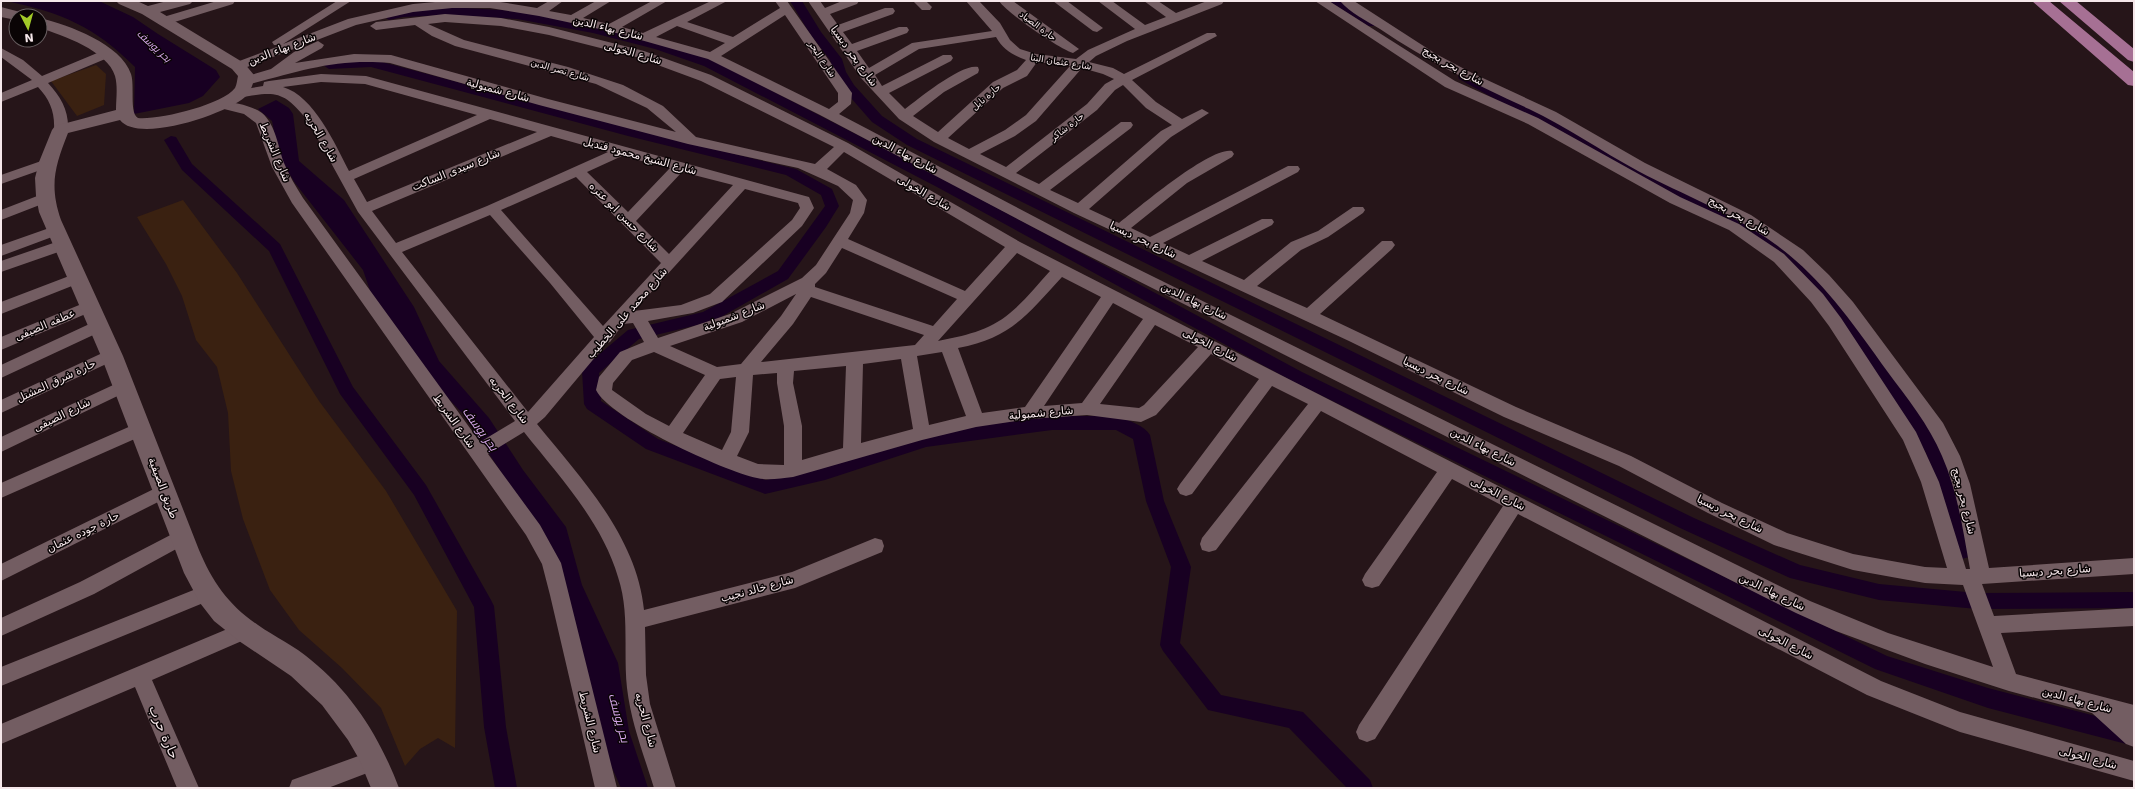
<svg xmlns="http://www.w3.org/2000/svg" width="2135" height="789" font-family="'DejaVu Sans',Cairo,sans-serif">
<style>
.green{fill:#3a2111}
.water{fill:#180022}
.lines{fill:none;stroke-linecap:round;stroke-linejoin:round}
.canal{fill:#180022;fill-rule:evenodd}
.minor{fill:#735d62;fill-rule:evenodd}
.tertiary{fill:#735d62;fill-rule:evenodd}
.trunk{fill:#a67094;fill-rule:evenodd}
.labels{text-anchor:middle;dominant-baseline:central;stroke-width:3;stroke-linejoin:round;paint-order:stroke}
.far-street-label{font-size:9px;fill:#f5e7ea;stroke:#0a0405}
.far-water-label{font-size:10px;font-style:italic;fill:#dbacf0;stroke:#0a0405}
.street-label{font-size:11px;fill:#f5e7ea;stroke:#0a0405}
.water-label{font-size:12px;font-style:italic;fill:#dbacf0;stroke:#0a0405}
.near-street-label{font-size:13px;fill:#f5e7ea;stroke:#0a0405}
</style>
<rect width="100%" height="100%" fill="#261519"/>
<path class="green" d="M96,65l10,9 -2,31 -27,11 -26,-35z
M183,200l54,73 82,128 67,90 71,120 -2,137 -17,-10 -18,11 -15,17 -24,-58 -39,-40 -43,-38 -29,-40 -27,-71 -12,-48 -3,-58 -11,-46 -21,-27 -14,-44 -16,-32 -29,-47z"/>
<path class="water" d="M6,1h93l34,16 25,17 58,36 4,7 -17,19 -14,7 -55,11 1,-47c-41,-41 -73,-54 -129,-66z
M276,100l13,8 4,6 6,47 45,39 70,107 25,54 50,57 34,52 43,57 16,58 36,78 11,68 19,57h-27l-23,-52 -34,-158 -65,-109 -37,-56 -47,-50 -40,-58 -12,-35 -68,-87 -16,-26 -7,-36 -14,-12z"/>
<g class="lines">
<path class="canal" d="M790,1h12l19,31 21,27 4,13 8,13 28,31 35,23 777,379 106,47 79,19 98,9 157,-1v16l-157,1 -98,-9 -89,-22 -110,-50 -773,-383 -35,-23 -28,-32 -10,-18 -4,-12 -20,-26z
M1329,1h14l35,22 -2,3h-8z
M446,7l71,4 77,14 69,18 49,17 235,121 355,191 585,284 101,32 146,38v20l-146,-38 -113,-39 -585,-289 -353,-193 -233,-121 -49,-17 -62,-16 -76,-14 -71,-4 -43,2 -14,3 -6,-4 2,-3 18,-4z
M371,59l266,71 159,39 36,20 7,17 -13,21 -38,52 -74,42 -75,18 -40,34 2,28 57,38 108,41 59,-14 101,-33 126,-17h66c10,4 27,10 32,19l14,66 27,66 -11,76 41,52 82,17 67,68 3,8h-26l-58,-60 -81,-18 -45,-59 -3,-6 11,-78 -25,-66 -13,-62 -17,-9h-64l-126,17 -101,33 -60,14 -119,-45 -59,-40 -3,-5 -2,-33 2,-4 44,-37 75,-18 75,-41 47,-65 -4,-11 -35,-20 -158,-39 -257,-69 -42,2 -6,-4 6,-4z
M1464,72l199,109 94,47 41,28 47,50 96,140 31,105 -3,6 -7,2 -7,-2 -3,-6 -13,-46 -13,-52 -93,-139 -45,-50 -41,-30 -94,-47 -194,-108 -1,-3 1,-3z
M171,136l5,1 16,27 88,80 73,143 73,98 65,115 3,6 12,121 11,61h-22l-11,-61 -10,-120 -60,-112 -74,-101 -71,-143 -87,-81 -18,-30z"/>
<path class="minor" d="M217,1h18l-2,3 -65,20 -4,1 -6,-4 2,-3z
M337,1h14l-68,43 65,-25 65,-15 33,-3h48l43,7 12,-7h14l-14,10 22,4 25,-14h15l-28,17 26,6 43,-23h15l-45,26 21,6 68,-32h16l-40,21 46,15 47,-29 -5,-7h12l65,92 -1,11 -12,10 238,125 733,362 78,32 105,34 -30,-82 -38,-2 -72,-13 -79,-25 -66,-32 -89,-47 -115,-49 -155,-76 -275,-128 -140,-71 -35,-23 -38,-41 -53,-77h12l5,7 17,-7h17l-2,3 -27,10 8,11 47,-17h8l2,3 -2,3 -50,18 9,12 47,-17h8l2,3 -2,3 -50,18 12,17 43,-25 80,-12 -26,-30h13l21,22 10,17 10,9 16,5 40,5 12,-9 47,-21 -37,-28h14l33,24 21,-8 -22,-16h14l18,12 31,-12h17l-2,3 -95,37 -31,15 -7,6 24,6 11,6 83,-41h8l2,3 -85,44 24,22 26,17 20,-10 7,4 -38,24 -82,72 30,14c19,-15 92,-77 113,-72l2,3 -2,3 -45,26 -56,45 19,9 138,-71h10l2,3 -2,3 -135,71 26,12 73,-36h10l2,3 -2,3 -70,36 42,19 47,-38 27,-11 35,-24h10l2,3 -2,3 -35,24 -27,13 -44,36 50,22 75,-67h10l3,4 -3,4 -72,65 196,93 115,49 91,47 65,30 66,21 72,13 22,1 -26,-86 -18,-42 -74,-114 -18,-24 -37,-40 -45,-32 -59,-27 -142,-79 -83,-37 -130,-86h14l126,80 83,37 142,79 59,27 45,30 39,40 18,24 75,114 23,50 27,87h4c-7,-38 -12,-77 -28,-113 -13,-31 -35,-58 -55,-85 -33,-46 -66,-94 -112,-127 -42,-31 -92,-49 -137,-73 -37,-20 -71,-44 -109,-62 -52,-24 -102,-48 -149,-80 -13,-8 -30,-16 -40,-28h14l82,53 36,19 84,39 89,51 106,52 52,35 26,25 24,27 90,121 17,33 10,28 19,84 145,-10v16l-152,10 12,32 140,-8v18l-133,7 15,41 118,31v42l-8,-3 -34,-31 -83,-22 -84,-27 -89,-33 -40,-18 -729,-368 -247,-130 -112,-56 -99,-28 -70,-15 -49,-8h-38l-39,4 -57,13 -114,44h-8l-2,-3 2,-3 48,-18h-8l-2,-3zM785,15l53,78v9l-9,7 -108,-53zM677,26l48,17 -15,9 -54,-15zM996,37c7,13 17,18 30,23l-9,10 -24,12 -55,50 -25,-16 31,-24 34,-19 1,-3 -1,-3c-16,-4 -60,32 -73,42l-16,-16 62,-32 2,-3 -2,-3h-8l-61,31 -7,-11 44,-26zM1037,62l33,4 -44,49 -21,15 -36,19 -21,-11 55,-50 24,-12zM1082,68l21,6 11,5 -9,5 -18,20 -81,63 -26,-13 35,-18 21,-15zM1123,85l23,23 26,17 -11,6 -83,72 -28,-13 81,-62 2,-3 -2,-3h-10l-82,62 -23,-11 81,-63 18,-20z
M913,1h13l6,6 -2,3h-8z
M999,1h14l66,48 -6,4c-14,-4 -66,-40 -74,-52z
M1053,1h14l36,27 -6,4 -4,-1z
M445,14l56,4 48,9 95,24 67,24 137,68 172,99 861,439 79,31 174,49v20l-174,-49 -93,-37 -349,-181 -143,225 -8,3 -8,-3 -3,-7 3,-7 144,-219 -51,-27 -73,107 -7,2 -7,-2 -3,-6 3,-6 72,-102 -116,-61 -105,139 -7,2 -7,-2 -2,-6 2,-6 106,-134 -36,-18 -80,108 -6,2 -6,-2 -3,-5 3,-5 79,-105 -48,-25 -55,61 -15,7 -54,-7 -57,4 -54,8 -54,13 -129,37c-13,1 -23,4 -36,1 -33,-7 -147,-59 -161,-88l3,-13 21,-25 24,-10 -11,-19 -10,1 -13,18 -3,1 -62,74 -8,7c44,54 100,113 107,186l148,-38 83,-34 7,2 2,6 -2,6 -87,36 -150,39 1,48 4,29 26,84h-22c-10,-33 -23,-65 -27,-100 -4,-37 3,-75 -9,-111 -16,-55 -59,-101 -94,-145l-36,22 52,71 21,38 56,225h-22l-45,-193 -8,-31 -16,-29 -234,-332 -20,-36 -16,-44 -12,-9 -28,-7 -2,-3 7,-4c13,3 30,5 41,13 14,12 16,34 22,50 5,12 12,24 19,35l177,244 35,-21 -157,-209 -50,-91c-25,-31 -32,-30 -70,-23l-7,-4 2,-3 30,-5 1,-4 5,-1 52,-7 45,2 443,121 5,11 -12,18 -80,76 -29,11 -45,8 10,17 72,-24 72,-36 14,-13 34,-52 3,-13 -15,-14 -40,-18 -110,-24 -149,-39 -149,-42c-56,-5 -92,9 -144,22l-6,-4 1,-3 30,-9 23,-17 24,-11 6,4 -2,3 -27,15 59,-9 37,1 157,44 128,33 -29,-24 -51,-24 -141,-38 -23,-10 -17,-11 -39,5 -6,-4 6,-4zM445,22l56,4 48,9 87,22 65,24 133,66 -19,17 -119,-27 -33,-31 -40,-21 -55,-18 -104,-27 -36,-16zM321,82l44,2 112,31 -128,56c-14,-27 -35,-75 -66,-84zM490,119l47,13 -170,70 -13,-23zM551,136l57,16 -121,54 -91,37 -24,-32zM844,152l161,95 -40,44 -117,-52 16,-26 3,-13 -11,-15 -29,-16zM622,156l48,12 -42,44 -41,-40zM682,172l51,13 -64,69 -33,-33zM576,177l85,86 -58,63 -102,-116zM745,189l53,14 2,5 -8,12 -82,74 -29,11 -47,6zM490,215l60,68 44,54 -66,75 -126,-160zM842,248l115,51 -24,27 -118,-39v-3l11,-11zM1017,253l33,18c-13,14 -25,30 -40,42 -21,18 -47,23 -72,28zM1062,277l39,20 -76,110 -43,6 -24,-65c53,-10 69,-33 104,-71zM796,294l-15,22 -40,48 -24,3 -47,-21 72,-24zM811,297l113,38 -9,10 -154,17 32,-38zM1113,303l30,16 -61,84 -38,3zM1155,325l43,22 -54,58 -5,3 -39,-4zM654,352l51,23 -36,51 -23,-12 -34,-24 1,-7 19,-23zM942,352l24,64 -37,9 -12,-69zM901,359l12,70 -52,14 2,-79zM846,366l-3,82 -41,12v-34l-9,-43 1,-12zM777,373v10l7,43v39l-26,-1 -21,-8 12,-24 4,-57zM736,377l-5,55 -9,18 -39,-17 37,-54z
M1,48l22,12 19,16 60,-25 4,-1 6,4 -2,3 -62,26c13,14 21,28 20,47l-7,4 -7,-4c1,-18 -4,-30 -16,-43l-37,15v-9l31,-13 -31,-23z
M47,159l5,1 2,3 -2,3 -51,18v-9z
M45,193l5,2 2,3 -2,3 -49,19v-10z
M55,226l5,2 2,3 -2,3 -59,22v-11z
M62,240l5,1 3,4 -3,4 -66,23v-11z
M77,273l5,1 3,4 -3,4 -81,32v-12z
M89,301l6,1 2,4 -2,4 -94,40v-13z
M98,320l6,2 2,4 -2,4 -103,48v-13z
M111,349l6,2 2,4 -2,4 -116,54v-13z
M124,380l6,2 2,4 -2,4 -129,62v-15z
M140,422l6,2 3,5 -3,5 -145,64v-15z
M164,484l6,2 3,5 -3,5 -169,85v-17z
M182,529l7,3 2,5 -2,5 -95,52 -93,42v-18l79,-36z
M206,585l7,2 3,6 -3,6 -212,87v-19z
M244,622l7,3 3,6 -3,6 -99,43 47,108h-22l-42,-101 -134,57v-20z
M375,750l8,3 3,7 -3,7 -55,21h-39l3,-8z"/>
<path class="tertiary" d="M116,1h21l11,5 19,-5h26l-3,3 -30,8 84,51 10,12c0,8 -3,16 -9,22 -19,17 -107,47 -125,23l-52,13c-13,33 -19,52 -7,87l62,136 76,194c13,31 30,56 59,75 17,12 37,21 53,35 42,34 69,78 88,128h-28l-12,-29 -11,-19 -26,-35 -31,-29 -52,-35 -25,-20 -14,-18 -16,-30 -83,-217 -62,-144 -3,-16 -1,-18 4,-16 13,-32 3,-4 61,-16c0,-11 2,-23 -1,-34 -7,-25 -53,-41 -75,-48v-10c29,7 81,26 91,56 4,12 -2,39 7,44 21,2 84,-13 97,-30 2,-4 2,-8 3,-12l-6,-7 -90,-55 -23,-10z
M1,7l23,6 2,3h-10v4l-15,-3z"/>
<path class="trunk" d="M2032,1h17l85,71v14l-6,-1z
M2059,1h17l58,48v13l-6,-2z"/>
</g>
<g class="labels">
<g class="far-street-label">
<text transform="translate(1038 26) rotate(37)">حارة الصياد</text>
<text transform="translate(822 59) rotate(56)">شارع البحر</text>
<text transform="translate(1061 62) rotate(9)">شارع عثمان البنا</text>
<text transform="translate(560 70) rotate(16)">شارع نصر الدين</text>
<text transform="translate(986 97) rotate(-41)">حارة نايل</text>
<text transform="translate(1067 127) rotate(-38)">حارة شاكر</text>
</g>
<g class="far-water-label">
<text transform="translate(154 46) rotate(43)">بحر يوسف</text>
</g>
<g class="street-label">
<text transform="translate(608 28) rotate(14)">شارع بهاء الدين</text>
<text transform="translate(282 49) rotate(-21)">شارع بهاء الدين</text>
<text transform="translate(633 53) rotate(16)">شارع الخولى</text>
<text transform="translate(854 56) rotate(54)">شارع بحر ديسيا</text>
<text transform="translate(1453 66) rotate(29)">شارع بحر بجيج</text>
<text transform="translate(498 90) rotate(15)">شارع شمبولية</text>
<text transform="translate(321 137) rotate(60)">شارع الحريه</text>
<text transform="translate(275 152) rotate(67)">شارع الشريط</text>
<text transform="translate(905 154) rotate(28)">شارع بهاء الدين</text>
<text transform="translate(640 156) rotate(15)">شارع الشيخ محمود قنديل</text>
<text transform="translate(456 170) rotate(-22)">شارع سيدى الساكت</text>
<text transform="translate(924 193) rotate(30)">شارع الخولى</text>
<text transform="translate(1739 216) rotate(29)">شارع بحر بجيج</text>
<text transform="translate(624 217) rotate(45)">شارع حسن ابو عتره</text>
<text transform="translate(1143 240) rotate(25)">شارع بحر ديسيا</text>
<text transform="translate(1194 301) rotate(26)">شارع بهاء الدين</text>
<text transform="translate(627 313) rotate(-49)">شارع محمد على الخطيب</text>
<text transform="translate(734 316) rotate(-21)">شارع شمبولية</text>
<text transform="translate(45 325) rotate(-23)">عطفه الصيفى</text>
<text transform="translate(1210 345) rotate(27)">شارع الخولى</text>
<text transform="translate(1436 376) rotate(26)">شارع بحر ديسيا</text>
<text transform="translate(56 381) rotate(-25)">حارة شرق المشتل</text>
<text transform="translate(509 400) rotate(52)">شارع الحريه</text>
<text transform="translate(1041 413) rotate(-5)">شارع شمبولية</text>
<text transform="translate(62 415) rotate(-26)">شارع الصيفى</text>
<text transform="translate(454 421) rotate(54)">شارع الشريط</text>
<text transform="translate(1483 447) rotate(27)">شارع بهاء الدين</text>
<text transform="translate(163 488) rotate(69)">طريق الصيفية</text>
<text transform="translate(1498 494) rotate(27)">شارع الخولى</text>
<text transform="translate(1964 501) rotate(76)">شارع بحر بجيج</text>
<text transform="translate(1730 514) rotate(26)">شارع بحر ديسيا</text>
<text transform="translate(83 532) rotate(-26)">حارة جوده عثمان</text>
<text transform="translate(2055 571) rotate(-4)">شارع بحر ديسيا</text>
<text transform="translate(757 589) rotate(-15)">شارع خالد نجيب</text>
<text transform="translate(1772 592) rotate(26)">شارع بهاء الدين</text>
<text transform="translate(1786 643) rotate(27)">شارع الخولى</text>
<text transform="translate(2077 700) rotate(15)">شارع بهاء الدين</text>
<text transform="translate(646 720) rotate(75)">شارع الحريه</text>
<text transform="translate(590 722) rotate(76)">شارع الشريط</text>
<text transform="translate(2088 758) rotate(15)">شارع الخولى</text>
</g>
<g class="water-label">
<text transform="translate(480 429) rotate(54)">بحر يوسف</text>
<text transform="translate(619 718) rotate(75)">بحر يوسف</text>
</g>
<g class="near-street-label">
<text transform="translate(164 732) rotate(67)">حارة حرب</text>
</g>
</g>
<rect width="2135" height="789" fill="none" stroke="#f5e7ea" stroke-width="4"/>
<g transform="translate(28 28) rotate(174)"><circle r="19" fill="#0a0405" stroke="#685f61"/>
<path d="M0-3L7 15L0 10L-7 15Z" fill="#a2c928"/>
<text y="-6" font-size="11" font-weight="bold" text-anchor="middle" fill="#f5e7ea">N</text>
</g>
</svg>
